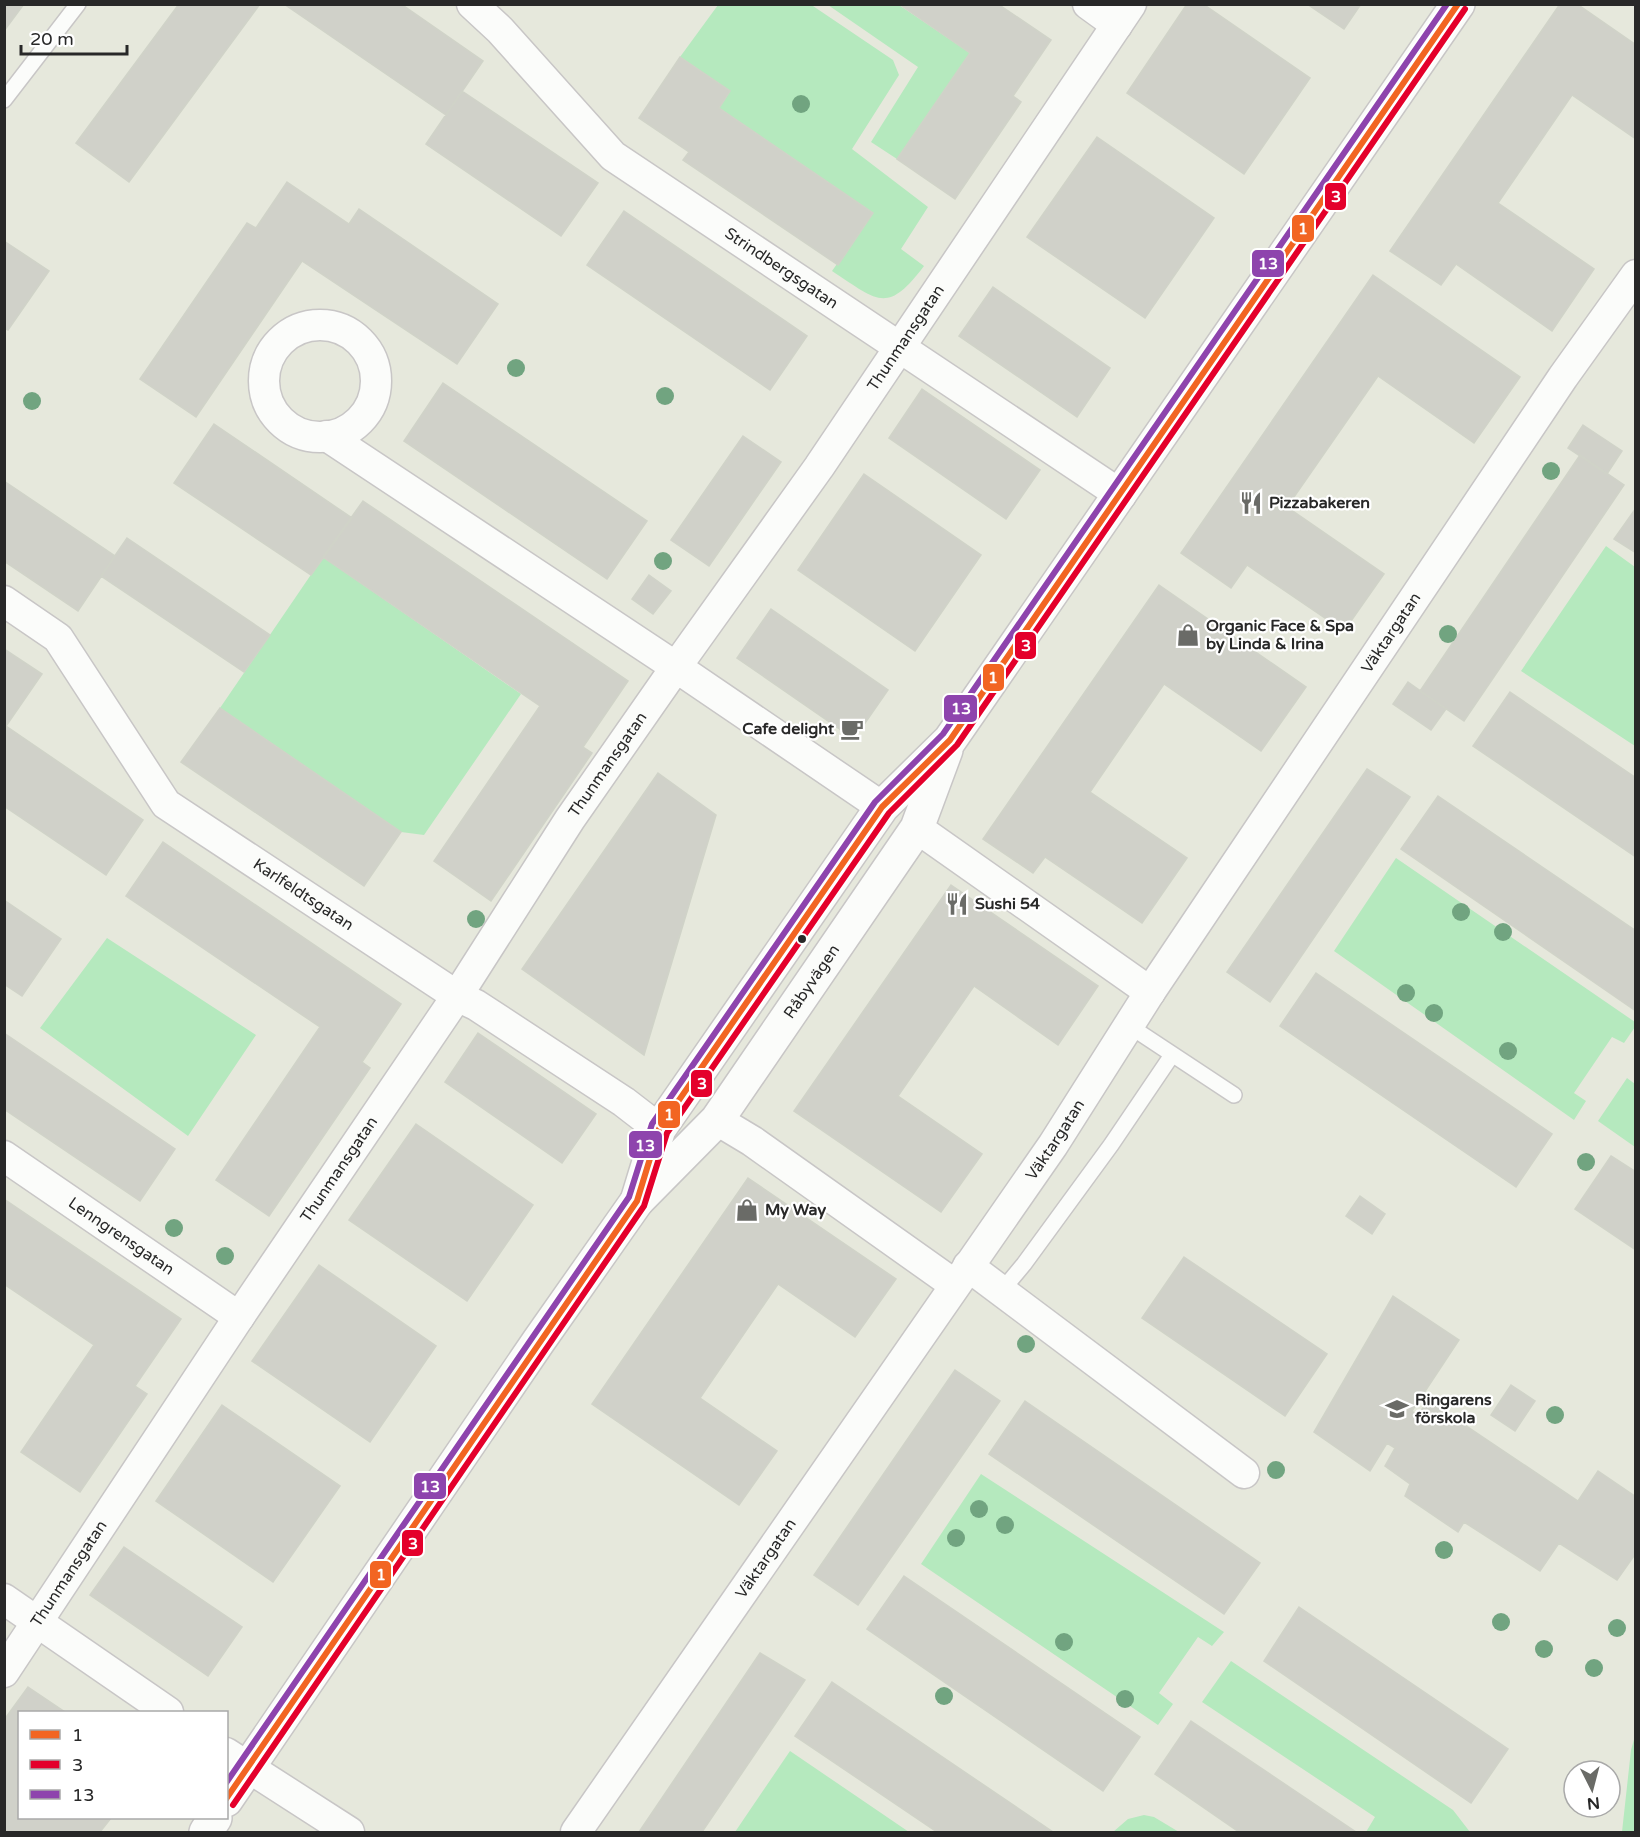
<svg xmlns="http://www.w3.org/2000/svg" width="1640" height="1837" font-family="'Varela Round',sans-serif">
<style>
.green{fill:#b5e9be}
.building{fill:#d0d1c9;stroke:#d0d3c8;stroke-width:1.5}
.lines{fill:none;stroke-linecap:round;stroke-linejoin:round}
.lane-casing{stroke:#c8c6c6;stroke-width:18}
.street-casing{stroke:#c8c6c6;stroke-width:33}
.secondary-casing{stroke:#c8c6c6;stroke-width:36}
.lane{stroke:#fbfcfa;stroke-width:15}
.street{stroke:#fbfcfa;stroke-width:30}
.secondary{stroke:#fbfcfa;stroke-width:33}
.bus-1-casing{stroke:#fff;stroke-width:10}
.bus-2-casing{stroke:#fff;stroke-width:10}
.bus-3-casing{stroke:#fff;stroke-width:10}
.bus-1{stroke:#f26522;stroke-width:6}
.bus-2{stroke:#e4002b;stroke-width:6}
.bus-3{stroke:#8e44ad;stroke-width:6}
.tree{fill:#71a480}
.bus-dot{fill:#282828;stroke:#fff;stroke-width:2}
.labels{text-anchor:middle;dominant-baseline:central;stroke-width:4.5;stroke-linejoin:round;paint-order:stroke}
.street-label{font-size:16px;fill:#282828;stroke:#fff}
.poi-label{font-size:16px;font-weight:bold;fill:#282828;stroke:#fff;text-anchor:start}
.line-badge{stroke:#fff;stroke-width:2}
.badge-label{font-size:16px;text-anchor:middle;font-weight:bold;fill:#fff}
</style>
<rect width="100%" height="100%" fill="#e6e8dc"/>
<path class="green" d="M810,4l83,56 6,15 -47,74 76,58 -27,42 23,17c-37,49 -46,35 -92,5l41,-58 -154,-105 11,-17 -50,-34 38,-52z
M828,5h71l71,48 -73,106 -26,-17 47,-75z
M1606,546l29,21v179l-114,-75z
M323,557l198,137 -97,141 -23,-3 -181,-124z
M1396,858l239,164v5l-11,16 -12,-6 -38,56 12,8 -12,19 -240,-169z
M107,938l149,97 -68,101 -148,-108z
M1627,1078l8,6v63l-37,-26z
M981,1474l243,158 -12,14 -14,-9 -39,56 14,11 -15,21 -237,-161z
M1231,1661l222,149 17,22h-104l9,-15 -173,-115z
M1635,1736v96h-13l9,-82z
M790,1751l119,81h-174z
M1144,1815l10,2 25,15h-66l15,-13z"/>
<path class="building" d="M4,4h20l-20,27z
M179,4h81l-131,178 -53,-39z
M284,4h117l82,57 -37,54z
M899,4h103l-1,2 50,34 -38,56 8,6 -66,97 -58,-40 73,-106z
M1187,4h16l107,74 -66,96 -117,-81z
M1307,4h54l-17,25z
M1560,4h17l59,41v94l-64,-44 -74,108 96,66 -42,62 -96,-67 -15,21 -51,-34z
M680,57l50,34 -11,17 154,105 -35,52 -155,-105 6,-8 -50,-34z
M462,91l136,92 -37,53 -135,-92z
M1097,137l117,81 -69,100 -118,-81z
M287,182l62,42 10,-15 139,95 -41,60 -155,-103 -106,156 -56,-38 107,-156 9,5z
M624,211l183,125 -37,54 -183,-125z
M4,241l45,30 -41,59 -4,-2z
M1373,275l147,102 -46,66 -96,-67 -91,131 97,67 -40,57 -97,-66 -16,23 -50,-35z
M993,287l117,81 -33,49 -118,-81z
M443,383l204,138 -40,58 -203,-138z
M922,389l118,81 -34,49 -117,-81z
M214,424l138,94 -41,57 -137,-92z
M1583,425l39,26 -15,23 -39,-26z
M743,436l38,26 -72,104 -38,-26z
M1580,455l44,30 -160,236 -44,-30z
M864,474l117,81 -66,96 -117,-81z
M4,481l111,75 -37,55 -74,-50z
M363,501l265,180 -45,66 9,6 -101,148 -57,-40 106,-155 -217,-149z
M1636,508v45l-22,-14z
M127,538l143,97 -26,37 -143,-96z
M649,575l22,16 -18,23 -21,-15z
M1159,585l147,102 -45,64 -97,-67 -74,108 97,66 -45,65 -97,-66 -12,16 -50,-34z
M771,609l117,81 -34,49 -117,-81z
M4,649l38,25 -38,55z
M1408,682l38,27 -15,21 -38,-26z
M1510,692l126,86v79l-163,-111z
M220,708l181,124 -37,54 -183,-124z
M6,726l137,94 -37,55 -102,-69z
M1367,769l43,28 -140,205 -43,-30z
M658,773l58,42 -72,240 -122,-86z
M1438,796l198,135v80l-235,-162z
M163,842l238,162 -39,58 8,6 -101,148 -53,-36 104,-153 -194,-131z
M951,885l147,101 -40,59 -84,-59 -76,110 84,58 -41,58 -147,-101z
M4,900l57,39 -39,57 -18,-12z
M1316,973l236,161 -36,53 -236,-161z
M4,1033l171,116 -35,52 -136,-92z
M478,1033l118,81 -34,49 -117,-81z
M416,1124l117,81 -66,96 -118,-81z
M1611,1156l25,16v78l-61,-41z
M748,1178l148,101 -41,58 -77,-53 -78,114 77,53 -38,54 -147,-101z
M1360,1196l25,18 -13,20 -26,-18z
M4,1199l177,120 -46,67 12,8 -67,98 -59,-40 73,-107 -90,-61z
M1184,1257l143,97 -42,62 -143,-98z
M319,1265l117,81 -66,96 -118,-81z
M1393,1296l66,44 -47,71 5,4 12,-14 149,100 20,-30 38,26v56l-19,27 -58,-37 -19,28 -76,-49 -6,10 -53,-36 5,-12 -25,-18 10,-18 -8,-5 -17,28 -56,-39z
M955,1370l45,31 -142,204 -44,-30z
M1511,1385l24,16 -20,30 -24,-16z
M1025,1401l235,162 -36,51 -235,-160z
M222,1405l118,81 -67,96 -117,-81z
M124,1547l118,80 -34,49 -118,-81z
M904,1576l236,161 -37,54 -236,-162z
M1299,1607l209,142 -37,54 -207,-142z
M760,1653l45,27 -103,152h-63z
M832,1682l221,150h-116l-142,-96z
M28,1687l37,25h-45v106h91l-11,14h-96v-112z
M1191,1721l165,111h-117l-84,-58z"/>
<g class="lines">
<g class="lane-casing">
<path id="lane" d="M4,100l74,-96
M1128,1025l106,70
M994,1287l15,-5 15,-18 87,-119 61,-90"/>
</g>
<g class="street-casing">
<g id="street">
<path id="s1" d="M472,4l28,26 113,126 508,339"/>
<path d="M1088,4l29,21"/>
<circle cx="320" cy="381" r="56"/>
<path id="s2" d="M327,436l349,231 143,-200 312,-463"/>
<path id="s3" d="M4,601l54,37 108,166 291,192 19,9 148,97 35,27"/>
<path d="M917,828l233,164"/>
<path d="M717,1120l35,21 203,144"/>
<path id="s4" d="M4,1156l235,161"/>
<path d="M968,1266l276,207"/>
<path d="M4,1599l164,113"/>
<path id="s5" d="M4,1672l235,-355 218,-321 113,-177 106,-152 206,140"/>
<path d="M226,1753l123,79"/>
<path id="s6" d="M576,1832l477,-687 97,-153 413,-615 73,-102"/>
</g>
</g>
<g class="secondary-casing">
<g id="secondary">
<path d="M637,1201l22,-72 223,-322 68,-67 508,-736"/>
<path id="s7" d="M226,1800l312,-458 99,-141 80,-81 200,-292 29,-78"/>
<path d="M206,1832l9,-14"/>
</g>
</g>
<use href="#lane" class="lane"/>
<use href="#street" class="street"/>
<use href="#secondary" class="secondary"/>
<g class="bus-1-casing">
<path id="bus-1" d="M226,1799l411,-598 22,-72 223,-322 68,-67 508,-736"/>
</g>
<g class="bus-2-casing">
<path id="bus-2" d="M233,1805l411,-599 23,-73 222,-320 68,-68 508,-736"/>
</g>
<g class="bus-3-casing">
<path id="bus-3" d="M226,1783l403,-586 23,-73 223,-322 68,-68 504,-730"/>
</g>
<use href="#bus-1" class="bus-1"/>
<use href="#bus-2" class="bus-2"/>
<use href="#bus-3" class="bus-3"/>
</g>
<g class="tree">
<circle cx="801" cy="104" r="9"/>
<circle cx="516" cy="368" r="9"/>
<circle cx="665" cy="396" r="9"/>
<circle cx="32" cy="401" r="9"/>
<circle cx="1551" cy="471" r="9"/>
<circle cx="663" cy="561" r="9"/>
<circle cx="1448" cy="634" r="9"/>
<circle cx="1461" cy="912" r="9"/>
<circle cx="476" cy="919" r="9"/>
<circle cx="1503" cy="932" r="9"/>
<circle cx="1406" cy="993" r="9"/>
<circle cx="1434" cy="1013" r="9"/>
<circle cx="1508" cy="1051" r="9"/>
<circle cx="1586" cy="1162" r="9"/>
<circle cx="174" cy="1228" r="9"/>
<circle cx="225" cy="1256" r="9"/>
<circle cx="1026" cy="1344" r="9"/>
<circle cx="1555" cy="1415" r="9"/>
<circle cx="1276" cy="1470" r="9"/>
<circle cx="979" cy="1509" r="9"/>
<circle cx="1005" cy="1525" r="9"/>
<circle cx="956" cy="1538" r="9"/>
<circle cx="1444" cy="1550" r="9"/>
<circle cx="1501" cy="1622" r="9"/>
<circle cx="1617" cy="1628" r="9"/>
<circle cx="1064" cy="1642" r="9"/>
<circle cx="1544" cy="1649" r="9"/>
<circle cx="1594" cy="1668" r="9"/>
<circle cx="944" cy="1696" r="9"/>
<circle cx="1125" cy="1699" r="9"/>
</g>
<defs>
<g id="restaurant-bare" transform="scale(1.8)"><path d="M-5-6h1v4h1v-4h1v4h1v-4h1v5L-1.5 .5V6h-2V.5L-5-1ZM5-6V6H3V1.5H1.5Q1.5-4 5-6Z" fill="#6a6b67" stroke="#fff" stroke-width="2.5" paint-order="stroke"/></g>
<g id="shop-bare" transform="scale(1.8)"><path d="M-5-2.5h2.3a2.7 3.5 0 0 1 5.4 0H5L5.5 6h-11ZM-1.5-2.5h3a1.5 2.3 0 0 0-3 0Z" fill="#6a6b67" stroke="#fff" stroke-width="2.5" paint-order="stroke"/></g>
<g id="cafe-bare" transform="scale(1.8)"><path d="M-5.5-4.5H6V0H3Q3 3.5 0 3.5H-2.5Q-5.5 3.5-5.5 0ZM3-3.2v2h1.7v-2ZM-6 4.5H4V6H-6Z" fill="#6a6b67" stroke="#fff" stroke-width="2.5" paint-order="stroke"/></g>
<g id="school-bare" transform="scale(1.8)"><path d="M0-5L7-2L0 1L-7-2ZM-4 1L0 2.5L4 1V4Q0 6-4 4Z" fill="#6a6b67" stroke="#fff" stroke-width="2.5" paint-order="stroke"/></g>
</defs>
<g fill-rule="evenodd">
<use href="#restaurant-bare" x="1251" y="503"/>
<use href="#shop-bare" x="1188" y="635"/>
<use href="#cafe-bare" x="852" y="729"/>
<use href="#restaurant-bare" x="957" y="904"/>
<use href="#shop-bare" x="747" y="1210"/>
<use href="#school-bare" x="1397" y="1409"/>
</g>
<circle class="bus-dot" cx="802" cy="939" r="5"/>
<g class="labels">
<g class="street-label">
<text stroke="none"><textPath href="#s1" startOffset="410">Strindbergsgatan</textPath></text>
<text stroke="none"><textPath href="#s2" startOffset="820">Thunmansgatan</textPath></text>
<text stroke="none"><textPath href="#s6" startOffset="1450">Väktargatan</textPath></text>
<text stroke="none"><textPath href="#s5" startOffset="1090">Thunmansgatan</textPath></text>
<text stroke="none"><textPath href="#s3" startOffset="428">Karlfeldtsgatan</textPath></text>
<text stroke="none"><textPath href="#s7" startOffset="1008">Råbyvägen</textPath></text>
<text stroke="none"><textPath href="#s6" startOffset="842">Väktargatan</textPath></text>
<text stroke="none"><textPath href="#s5" startOffset="604">Thunmansgatan</textPath></text>
<text stroke="none"><textPath href="#s4" startOffset="142">Lenngrensgatan</textPath></text>
<text stroke="none"><textPath href="#s6" startOffset="333">Väktargatan</textPath></text>
<text stroke="none"><textPath href="#s5" startOffset="118">Thunmansgatan</textPath></text>
</g>
<g class="poi-label">
<text x="1269" y="503">Pizzabakeren</text>
<text x="1206" y="626">Organic Face &amp; Spa<tspan x="1206" dy="18">by Linda &amp; Irina</tspan></text>
<text x="834" y="729" text-anchor="end">Cafe delight</text>
<text x="975" y="904">Sushi 54</text>
<text x="765" y="1210">My Way</text>
<text x="1415" y="1400">Ringarens<tspan x="1415" dy="18">förskola</tspan></text>
</g>
</g>
<g class="line-badge">
<rect x="1324" y="182" width="23" height="29" rx="6" fill="#e4002b"/>
<rect x="1291" y="214" width="24" height="29" rx="6" fill="#f26522"/>
<rect x="1251" y="249" width="34" height="29" rx="6" fill="#8e44ad"/>
<rect x="1014" y="631" width="23" height="29" rx="6" fill="#e4002b"/>
<rect x="982" y="663" width="23" height="29" rx="6" fill="#f26522"/>
<rect x="943" y="694" width="35" height="29" rx="6" fill="#8e44ad"/>
<rect x="690" y="1069" width="23" height="29" rx="6" fill="#e4002b"/>
<rect x="657" y="1100" width="24" height="29" rx="6" fill="#f26522"/>
<rect x="628" y="1130" width="35" height="29" rx="6" fill="#8e44ad"/>
<rect x="413" y="1472" width="34" height="28" rx="6" fill="#8e44ad"/>
<rect x="401" y="1529" width="23" height="28" rx="6" fill="#e4002b"/>
<rect x="369" y="1560" width="23" height="29" rx="6" fill="#f26522"/>
</g>
<g class="badge-label">
<text x="1336" y="202">3</text>
<text x="1303" y="234">1</text>
<text x="1268" y="269">13</text>
<text x="1026" y="651">3</text>
<text x="993" y="683">1</text>
<text x="961" y="714">13</text>
<text x="702" y="1089">3</text>
<text x="669" y="1120">1</text>
<text x="645" y="1151">13</text>
<text x="430" y="1492">13</text>
<text x="413" y="1549">3</text>
<text x="381" y="1580">1</text>
</g>
<rect width="1640" height="1837" fill="none" stroke="#282828" stroke-width="12"/>
<rect x="18" y="1711" width="210" height="108" fill="#ffffff" stroke="#a9a9a9" stroke-width="1.5"/>
<rect x="30" y="1730" width="30" height="9" fill="#f26522" stroke="#a9a9a9" stroke-width="1.5"/>
<text x="72" y="1741" font-size="18" fill="#282828">1</text>
<rect x="30" y="1760" width="30" height="9" fill="#e4002b" stroke="#a9a9a9" stroke-width="1.5"/>
<text x="72" y="1771" font-size="18" fill="#282828">3</text>
<rect x="30" y="1790" width="30" height="9" fill="#8e44ad" stroke="#a9a9a9" stroke-width="1.5"/>
<text x="72" y="1801" font-size="18" fill="#282828">13</text>
<g transform="translate(1592 1789) rotate(174)"><circle r="28" fill="#ffffff" stroke="#a9a9a9" stroke-width="1.5"/>
<path d="M0-4.5L10 22L0 15L-10 22Z" fill="#6a6b67"/>
<text y="-9" font-size="16" font-weight="bold" text-anchor="middle" fill="#282828">N</text>
</g>
<path d="M21 45v9h106v-9" fill="none" stroke="#282828" stroke-width="3"/>
<text x="30" y="45" font-size="18" fill="#282828" stroke="#ffffff" stroke-width="4.5" paint-order="stroke">20 m</text>
</svg>
